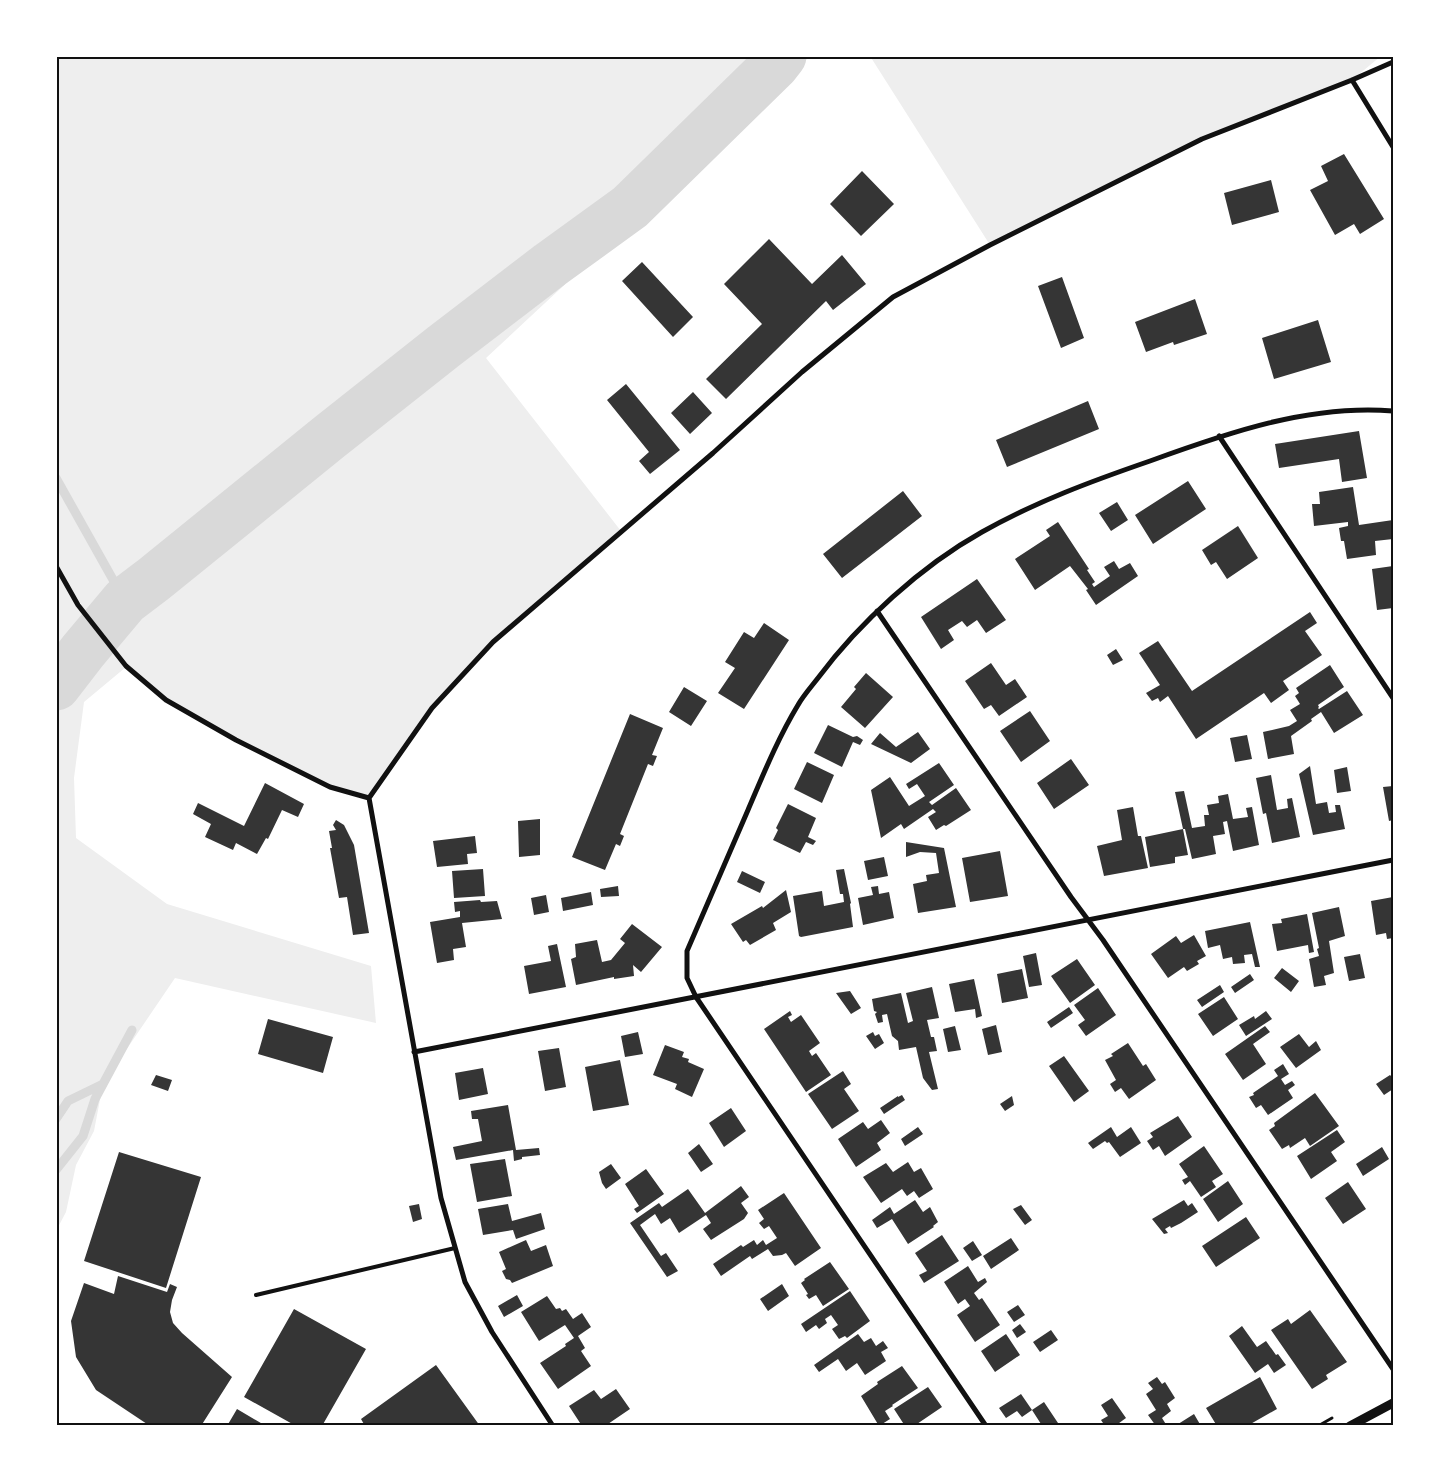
<svg xmlns="http://www.w3.org/2000/svg" width="1449" height="1482" font-family="'Roboto Condensed',sans-serif">
<style>
.green{fill:#eee}
.lines{fill:none;stroke-linecap:round;stroke-linejoin:round}
.stream{stroke:#d9d9d9;stroke-width:9}
.river{stroke:#d9d9d9;stroke-width:49}
.building{fill:#353535}
.path{stroke:#111;stroke-width:3}
.service{stroke:#111;stroke-width:4}
.minor{stroke:#111;stroke-width:5}
.tertiary{stroke:#111;stroke-width:9}
.neatline{fill:none;stroke:#111;stroke-width:2}
</style>
<rect width="100%" height="100%" fill="#fff"/>
<path class="green" d="M56,56h754l-324,302 135,173 -128,111 -61,66 -63,90 -39,-11 -164,-87 -40,-33 -42,35 -10,76 2,60 91,66 204,62 5,57 -201,-45 -72,106 -9,47 -18,34 -10,47 -10,19z
M870,56h511l-29,24 -150,59 -212,106z"/>
<g class="lines">
<path class="stream" d="M56,478l69,123
M56,1119l12,-18 35,-17
M56,1170l27,-34 12,-37 37,-69"/>
<path class="river" d="M56,686l27,-35 42,-50 29,-22 174,-141 115,-91 107,-82 80,-58 145,-142 7,-9"/>
</g>
<path class="building" d="M1344,154l40,65 -24,15 -6,-10 -19,11 -25,-45 18,-9 -7,-15z
M862,171l32,33 -33,32 -31,-32z
M1271,180l8,32 -47,13 -8,-32z
M769,239l43,45 30,-29 24,29 -33,26 -7,-9 -100,98 -20,-20 56,-55 -38,-40z
M642,262l51,55 -20,20 -51,-56z
M1062,277l22,61 -23,10 -23,-62z
M1195,299l12,35 -33,11 -1,-3 -27,10 -11,-30z
M1318,320l13,42 -57,17 -12,-41z
M626,384l54,66 -30,24 -11,-13 10,-9 -42,-52z
M693,392l19,21 -22,21 -19,-21z
M1088,401l11,28 -92,38 -11,-27z
M1359,431l8,47 -25,4 -3,-23 -60,9 -4,-24z
M1188,481l18,28 -53,35 -18,-29z
M1353,487l6,38 34,-5v19l-18,2 1,14 -29,4 -3,-18h-3l-2,-13 9,-2v-4l-34,4 -2,-22h8l-1,-12z
M903,491l19,25 -80,62 -19,-24z
M1117,502l11,18 -17,11 -12,-18z
M1058,522l31,47 -2,1 8,12 -3,2 2,3 16,-11 -6,-9 10,-6 5,8 11,-6 8,13 -42,29 -10,-15 2,-1 -18,-23 -35,24 -20,-31 35,-23 -4,-6z
M1238,526l20,32 -31,21 -11,-17 -5,3 -9,-15z
M1393,566v42l-16,2 -5,-41z
M977,579l29,41 -20,13 -9,-13 -10,7 -5,-6 -14,9 6,10 -13,9 -20,-32z
M1310,612l7,11 -12,8 17,24 -39,26 6,9 -18,13 -7,-10 -68,46 -28,-43 -8,6 -2,-4 -6,3 -6,-8 14,-8 -21,-32 19,-12 34,50z
M764,623l25,17 -45,69 -26,-16 17,-25 -10,-6 19,-30 10,6z
M1116,649l7,11 -10,5 -6,-10z
M991,663l15,22 9,-6 12,18 -28,19 -8,-11 -7,4 -19,-28z
M1330,665l14,22 -26,18 1,2 -1,1 1,1 28,-18 16,24 -29,18 -13,-21 -10,7 1,2 -21,15 3,18 -26,5 -5,-27 26,-6 8,-5 -7,-11 10,-6 -5,-8 4,-3 -3,-5z
M866,673l27,24 -28,31 -24,-21 15,-18 -2,-2z
M684,687l23,14 -16,25 -22,-14z
M1030,711l20,30 -29,21 -21,-31z
M630,714l33,14 -11,27 5,1 -4,10 -5,-2 -28,70 4,2 -4,10 -4,-2 -11,26 -33,-13z
M828,725l25,12 4,-1 6,4 -3,5 -7,-3 -11,25 -28,-14z
M918,732l12,17 -19,14 -40,-19 9,-11 16,14z
M1247,735l5,24 -17,3 -5,-24z
M1071,759l18,26 -35,24 -17,-26z
M807,762l27,13 -12,28 -28,-14z
M939,763l15,22 -25,17 3,3 24,-17 15,22 -25,16 -2,-1 -8,5 -8,-13 8,-5 -3,-3 -29,20 -3,-5 -20,14 -10,-48 19,-13 19,29 16,-10 -8,-12 -8,5 -3,-5z
M1310,766l6,38 11,-2 2,11 7,-1 -1,-7h5l5,24 -32,6 -14,-61z
M1347,767l4,24 -14,2 -3,-23z
M1271,775l6,35 11,-2 -1,-9 5,-1 8,39 -28,6 -6,-30 -3,1 -7,-36z
M265,783l39,21 -6,13 -16,-7 -14,29 -2,-1 -9,16 -21,-11 -3,7 -28,-13 6,-13 -18,-10 5,-11 46,23z
M1393,786v34l-4,1 -6,-34z
M1184,791l8,37 13,-2 -1,-11h5l-2,-10 12,-2 -1,-7 10,-2 5,25 15,-2 -2,-9 6,-1 7,38 -26,6 -6,-30 -4,1 2,12 -12,2 3,18 -24,5 -7,-30h-2l-8,-37z
M788,804l28,14 -8,19 8,4 -3,4 -7,-3 -6,11 -27,-13 5,-10 -2,-2z
M1133,807l5,29h3l7,32 -44,8 -7,-30 25,-6 -5,-30z
M540,819v36l-21,2 -1,-36z
M336,820l8,5 10,20 15,88 -16,2 -6,-38 -8,1 -9,-50h2l-3,-17 7,-1 -3,-5z
M1183,829l5,26 -13,2v6l-25,4 -5,-30z
M475,836l2,17 -10,1 1,10 -31,3 -4,-26z
M906,842l38,6 12,59 -38,6 -5,-29 14,-3 -1,-6 13,-2 -3,-20 -16,-1 -14,5z
M1000,851l8,45 -38,6 -8,-44z
M884,857l4,19 -20,4 -4,-19z
M483,869l2,27 -31,2 -2,-27z
M844,869l7,34 -1,1 3,23 -52,10 -2,-1 -6,-40 29,-5 2,15 20,-4 -1,-8h-3l-4,-24z
M742,871l23,11 -5,11 -23,-11z
M618,886l1,10 -18,1 -1,-8z
M878,886l1,8 10,-2 5,26 -31,7 -5,-27 15,-3 -2,-8z
M786,890l5,22 -18,11 3,7 -26,15 -4,-5 -3,2 -12,-18 31,-18 1,2z
M591,892l2,13 -30,6 -2,-13z
M546,895l3,17 -15,3 -3,-17z
M1393,897v41l-6,1 -1,-6 -10,2 -5,-34z
M480,900l1,2 16,-1 5,18 -40,4 4,24 -13,2 1,11 -17,3 -7,-41 30,-5v-6l-5,1 -1,-10z
M1339,907l6,29 -16,5 5,32 -10,3 2,9 -12,2 -5,-28 10,-3 -2,-7 2,-1 -7,-35z
M1307,914l7,38 -5,1 -1,-8 -31,6 -5,-27 10,-1 -1,-4z
M1250,922l10,45h-5l-3,-13 -8,1 1,8 -12,1 -1,-7 -9,2 -3,-14 -12,3 -3,-17z
M632,924l30,23 -21,25 -8,-7 1,11 -20,3v-2l-38,8 -5,-26 5,-2 -1,-13 22,-4 5,22 9,-2 14,-17 -5,-4z
M1194,935l12,21 -9,5 2,3 -12,7 -3,-4 -16,11 -17,-24 25,-18 5,7z
M557,944l9,43 -37,7 -5,-28 27,-5 -3,-15z
M1036,953l6,32 -13,2 -6,-31z
M1360,954l5,24 -16,3 -5,-24z
M1077,959l18,26 -25,18 -19,-27z
M1282,968l17,13 -8,11 -17,-14z
M1022,969l6,29 -26,5 -5,-29z
M1250,974l4,6 -19,13 -4,-6z
M974,979l8,37 -6,2 -1,-9 -20,3 -6,-28z
M1220,985l4,7 -22,15 -5,-7z
M932,987l7,31 -12,2 4,17h3l3,14 -8,1 9,37 -6,1 -9,-12 -7,-31 -17,3 -1,-9 -6,-5 -5,-22 -5,1 1,7 -5,1 -3,-9 2,-2 -3,-1 -2,-12 29,-6 7,30 5,-2 -7,-28z
M1098,988l18,27 -30,21 -8,-11 7,-5 -11,-15z
M850,991l11,17 -10,6 -15,-21z
M1224,997l14,22 -25,17 -15,-22z
M1069,1007l4,6 -22,15 -4,-6z
M790,1011l2,4 -4,2 3,5 10,-7 19,28 -11,8 3,5 4,-3 15,22 -25,17 -42,-63z
M1266,1011l6,8 -26,17 -7,-11 15,-9 1,3z
M268,1019l65,18 -10,36 -65,-19z
M996,1025l6,27 -14,3 -6,-26z
M955,1026l6,24 -13,2 -5,-23z
M1265,1026l5,6 -17,12 13,20 -23,16 -18,-26z
M638,1032l5,22 -18,3 -4,-21z
M873,1032l2,4 4,-2 5,9 -9,6 -9,-13z
M1299,1034l10,13 7,-6 5,9 -25,18 -16,-21z
M1128,1043l15,23 3,-2 10,16 -27,19 -8,-11 -6,4 -5,-8 6,-4 -11,-20 8,-4 -2,-2z
M665,1045l19,7 -2,5 7,2 -1,3 16,7 -12,28 -17,-8 2,-5 -24,-9z
M559,1048l7,39 -21,4 -7,-40z
M1064,1056l25,35 -15,11 -25,-36z
M620,1060l9,45 -36,6 -8,-44z
M1283,1064l6,10 -8,5 4,6 7,-4 3,4 -7,5 5,8 -25,17 -7,-10 -5,3 -7,-11 5,-2 -1,-2 25,-17 -4,-6z
M483,1068l5,26 -29,6 -4,-27z
M843,1071l8,13 -7,5 15,22 -27,18 -24,-35z
M156,1075l16,5 -4,11 -17,-6z
M1390,1075l3,3v11l-9,6 -8,-11z
M1315,1093l24,33 -29,20 -5,-8 -15,10 -1,-3 -7,4 -13,-19 6,-4 -1,-3z
M902,1095l3,5 -21,14 -4,-6 18,-12v1z
M1012,1096l2,9 -9,6 -5,-7z
M508,1105l8,45 23,-2 1,7 -18,2v2l-8,2 -1,-11 -57,10 -3,-13 29,-6 -4,-22h-6l-1,-8z
M731,1108l15,23 -22,16 -15,-24z
M1178,1116l14,21 -27,19 -6,-10 -6,4 -6,-9 6,-4 -3,-4z
M881,1120l9,13 -13,10 4,7 -25,17 -18,-28 25,-17 5,7z
M918,1127l5,7 -18,12 -4,-7z
M1111,1127l6,10 14,-10 10,16 -21,14 -11,-15 -2,1 -2,-2 -12,8 -5,-6z
M1337,1130l8,12 -14,10 6,9 -26,18 -14,-23z
M699,1144l14,20 -12,8 -13,-19z
M1204,1146l19,28 -11,7 4,6 -15,10 -11,-16 -5,4 -3,-5 6,-3 -9,-13z
M1382,1147l7,12 -26,17 -7,-12z
M119,1152l82,25 -35,111 -82,-27z
M505,1159l7,37 -35,6 -7,-38z
M908,1162l6,10 7,-4 12,21 -14,9 -5,-7 -7,5 -5,-7 -21,14 -18,-26 23,-14 7,9z
M611,1164l10,14 -15,11 -4,-6 -3,-11z
M646,1169l18,25 -27,19 -3,-4 5,-3 -14,-22z
M1228,1181l15,23 -25,18 -15,-23z
M1348,1182l18,27 -23,15 -18,-26z
M741,1186l8,11 -8,6 7,10 -4,6 -33,21 -8,-11 8,-6 -5,-8 -27,18 -9,-15 -9,6 -6,-10 -15,11 21,31 5,-3 12,18 -11,6 -37,-54 29,-20 3,4 26,-18 17,24z
M784,1193l37,55 -26,18 -9,-13 -4,2 -9,1 -5,-7 -16,10 -2,-3 -29,20 -8,-12 28,-19 2,2 11,-7 3,5 6,-5 3,5 11,-7 -8,-12 -5,3 -5,-6 5,-4 -6,-9z
M915,1200l8,12 7,-5 8,15 -5,4 1,1 -26,17 -16,-25 -15,9 -5,-8 18,-13 4,7z
M1184,1200l4,6 4,-3 6,9 -17,11 -10,5 -1,-2 -5,3 3,4 -4,1 -12,-15z
M419,1204l3,15 -9,3 -4,-16z
M508,1204l4,17 29,-8 4,16 -29,10 -3,-9 -30,5 -5,-26z
M1021,1205l11,15 -7,5 -12,-16z
M1246,1217l14,21 -44,29 -14,-21z
M942,1235l17,26 -35,22 -5,-8 8,-4 -12,-18z
M1011,1238l8,12 -28,19 -8,-13z
M526,1240l5,11 15,-6 7,21 -41,17 -2,-3 -4,-1 -4,-8 4,-2 -7,-17z
M973,1241l9,14 -10,6 -9,-13z
M830,1262l19,27 -26,17 -7,-11 -7,4 -3,-4 2,-1 -7,-11 4,-3 -1,-1z
M968,1266l10,16 7,-4 2,4 -13,11 5,7 3,-2 18,27 -25,17 -18,-27 13,-9 -5,-7 -7,5 -14,-22z
M118,1276l49,16 3,-8 7,3 -5,13 -2,12 3,11 9,10 50,44 -31,49h-51l-54,-36 -20,-33 -5,-36 13,-38 30,11z
M782,1284l7,12 -21,15 -8,-12z
M850,1291l20,30 -23,17 -2,-2 -6,3 -7,-10 6,-4 -7,-10 -6,4 2,4 -8,6 -3,-4 -10,7 -5,-8z
M517,1295l6,11 -19,11 -6,-11z
M547,1296l9,13 4,-1 2,3 4,-2 7,10 9,-6 9,14 -13,9 7,12 -4,3 10,15 -33,23 -18,-26 26,-17 -1,-2 9,-6 -9,-13 -26,16 -18,-29z
M1018,1305l7,10 -11,7 -7,-10z
M294,1309l72,40 -44,77h-26l-52,-29z
M1310,1310l37,52 -21,13 2,4 -16,10 -41,-59 17,-11 3,5z
M1020,1324l6,8 -9,6 -5,-8z
M1242,1326l15,21 9,-6 10,14 2,-1 8,11 -12,8 -6,-9 -13,9 -26,-37z
M1051,1330l7,10 -18,12 -7,-10z
M858,1334l6,8 7,-4 5,8 7,-5 5,7 -7,4 5,9 -21,14 -8,-12 -11,8 -8,-12 -19,13 -5,-7z
M1006,1334l14,21 -25,17 -14,-21z
M436,1365l44,61h-115l-4,-7z
M902,1366l16,22 -26,17 1,1 -8,5 5,8 -11,7 -18,-30 17,-12 -1,-2z
M1157,1377l5,7 3,-2 10,16 -8,6 4,7 -9,7 5,8h-11l-8,-11 8,-5 -10,-16 7,-5 -5,-6z
M1260,1377l17,32 -30,17h-30l-11,-18z
M928,1387l14,20 -28,19h-9l-11,-17z
M616,1389l14,20 -25,17h-23l-13,-20 25,-16 7,9z
M1021,1394l11,16 -10,7 -5,-6 -11,7 -7,-10z
M1112,1398l14,20 -11,8h-10l-4,-6 7,-4 -7,-11z
M1044,1402l16,24h-21l2,-2 -9,-14z
M237,1409l29,17h-39z
M1194,1414l7,12h-26z"/>
<g class="lines">
<path class="path" d="M1318,1426l14,-8"/>
<path class="service" d="M256,1295l199,-47"/>
<path class="minor" d="M1352,80l41,67
M1219,436l174,262
M56,566l22,39 48,61 40,34 70,40 94,47 39,11
M877,611l194,286 32,43 290,429
M369,798l63,-90 61,-66 220,-189 89,-81 91,-75 97,-52 212,-106 150,-59 41,-18
M369,798l72,400 24,84 27,50 61,94
M414,1052l979,-192
M986,1426l-290,-429 -9,-19v-27c20,-47 41,-94 61,-141 15,-35 30,-72 50,-105 5,-9 13,-18 20,-27 41,-55 103,-112 164,-146 53,-30 110,-51 168,-71 77,-28 160,-57 243,-50"/>
<path class="tertiary" d="M1350,1426l43,-23"/>
</g>
<rect width="1449" height="1482" fill="none" stroke="#ffffff" stroke-width="115"/>
<rect x="58" y="58" width="1334" height="1366" class="neatline"/>
</svg>
